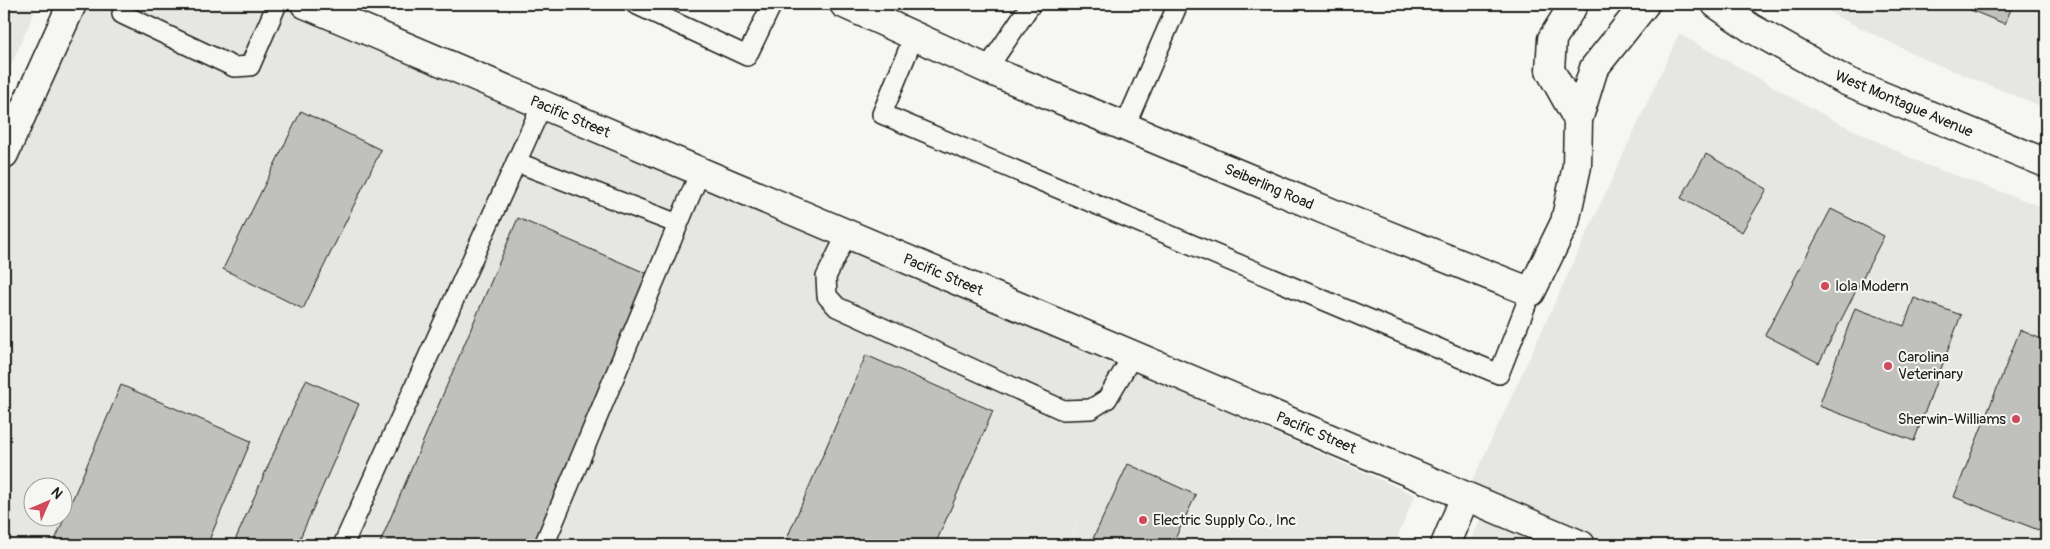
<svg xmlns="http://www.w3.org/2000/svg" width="2050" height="549" font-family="Pangolin,sans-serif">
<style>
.built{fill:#e6e6e2;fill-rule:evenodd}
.building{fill:#c0c0bd;stroke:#1c1c1c}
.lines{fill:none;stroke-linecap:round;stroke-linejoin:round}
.service-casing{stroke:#1c1c1c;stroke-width:22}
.minor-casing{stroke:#1c1c1c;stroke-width:31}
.secondary-casing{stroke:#1c1c1c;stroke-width:31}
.service{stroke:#f6f6f2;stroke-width:19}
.minor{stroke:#f6f6f2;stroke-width:28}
.secondary{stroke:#f6f6f2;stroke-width:28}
.poi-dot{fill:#d1495b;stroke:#f6f6f2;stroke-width:2}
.labels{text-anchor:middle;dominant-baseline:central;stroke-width:4;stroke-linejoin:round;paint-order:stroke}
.street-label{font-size:15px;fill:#1c1c1c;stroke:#f6f6f2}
.poi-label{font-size:15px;fill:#1c1c1c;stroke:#f6f6f2;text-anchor:start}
</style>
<rect width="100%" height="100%" fill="#f6f6f2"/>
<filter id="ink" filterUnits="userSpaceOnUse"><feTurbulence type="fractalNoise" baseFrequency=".02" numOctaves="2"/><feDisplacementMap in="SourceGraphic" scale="10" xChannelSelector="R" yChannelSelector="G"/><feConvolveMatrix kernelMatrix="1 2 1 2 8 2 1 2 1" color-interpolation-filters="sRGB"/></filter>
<g filter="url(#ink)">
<path class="built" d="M4,4h34l-34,77z
M75,4h230l1110,491 -21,50h-325l15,-38 -16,38h-1064v-369zM32,486h30v30h-30z
M1817,4h229v104l-115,-46 -91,-44z
M1679,34l152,85 95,46 120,43v337h-465l-116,-48z
M1483,514l73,31h-87z"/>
<path class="building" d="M1956,4h57l-8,20z
M301,111l80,39 -78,159 -80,-40z
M1706,154l61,35 -25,43 -61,-34z
M1831,209l53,27 -65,127 -54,-28z
M518,218l130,56 -115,271h-154z
M1914,298l47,17 -47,126 -95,-35 36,-98 49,18z
M2020,330l26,11v192l-92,-36z
M866,355l127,56 -58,134h-151z
M306,380l53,24 -62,141h-64z
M121,385l130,56 -44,104h-154z
M1128,464l68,31 -24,50h-82z"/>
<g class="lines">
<g class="service-casing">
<path id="service" d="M635,4l112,52 25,-52
M122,14l112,53 16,-1 27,-62
M914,36l-32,78 617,260 32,-82
M987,69l44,-65
M1125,126l53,-122
M516,162l162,62
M847,234l-21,43 1,19 10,11 226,103 28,-1 16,-10 26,-44
M343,545l199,-440
M544,545l156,-373"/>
</g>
<g class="minor-casing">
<path id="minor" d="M305,4l1276,541
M844,4l143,65 350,146 194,77 34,-70 12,-56 1,-46 16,-52 51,-64
M1574,4l-22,35 -2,31 28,50
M4,154l68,-150
M1445,545l20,-48"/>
</g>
<g class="secondary-casing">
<path id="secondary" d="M1716,4l35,24 95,53 200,82"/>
</g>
<use href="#service" class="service"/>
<use href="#minor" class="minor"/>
<use href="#secondary" class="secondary"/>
</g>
</g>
<g class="poi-dot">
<circle cx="1825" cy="286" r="5"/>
<circle cx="1888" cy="366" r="5"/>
<circle cx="2016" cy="419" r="5"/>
<circle cx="1143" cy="520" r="5"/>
</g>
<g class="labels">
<g class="street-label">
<text transform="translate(1904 104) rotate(23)">West Montague Avenue</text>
<text transform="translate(570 117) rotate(23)">Pacific Street</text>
<text transform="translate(1269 187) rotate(23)">Seiberling Road</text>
<text transform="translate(943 275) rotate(23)">Pacific Street</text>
<text transform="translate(1316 433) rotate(23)">Pacific Street</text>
</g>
<g class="poi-label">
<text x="1835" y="286">Iola Modern</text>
<text x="1898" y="357">Carolina<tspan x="1898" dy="17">Veterinary</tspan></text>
<text x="2006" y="419" text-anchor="end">Sherwin-Williams</text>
<text x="1153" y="520">Electric Supply Co., Inc</text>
</g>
</g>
<rect width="2050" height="549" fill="none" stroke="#f6f6f2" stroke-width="20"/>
<rect x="10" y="10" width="2030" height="529" fill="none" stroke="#1c1c1c" stroke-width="2" filter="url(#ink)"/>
<g transform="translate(48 502) rotate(45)"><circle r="24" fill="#f6f6f2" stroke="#9f9f9c"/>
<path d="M0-4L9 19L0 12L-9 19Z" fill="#d1495b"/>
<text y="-8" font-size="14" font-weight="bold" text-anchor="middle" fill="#1c1c1c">N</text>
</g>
</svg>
